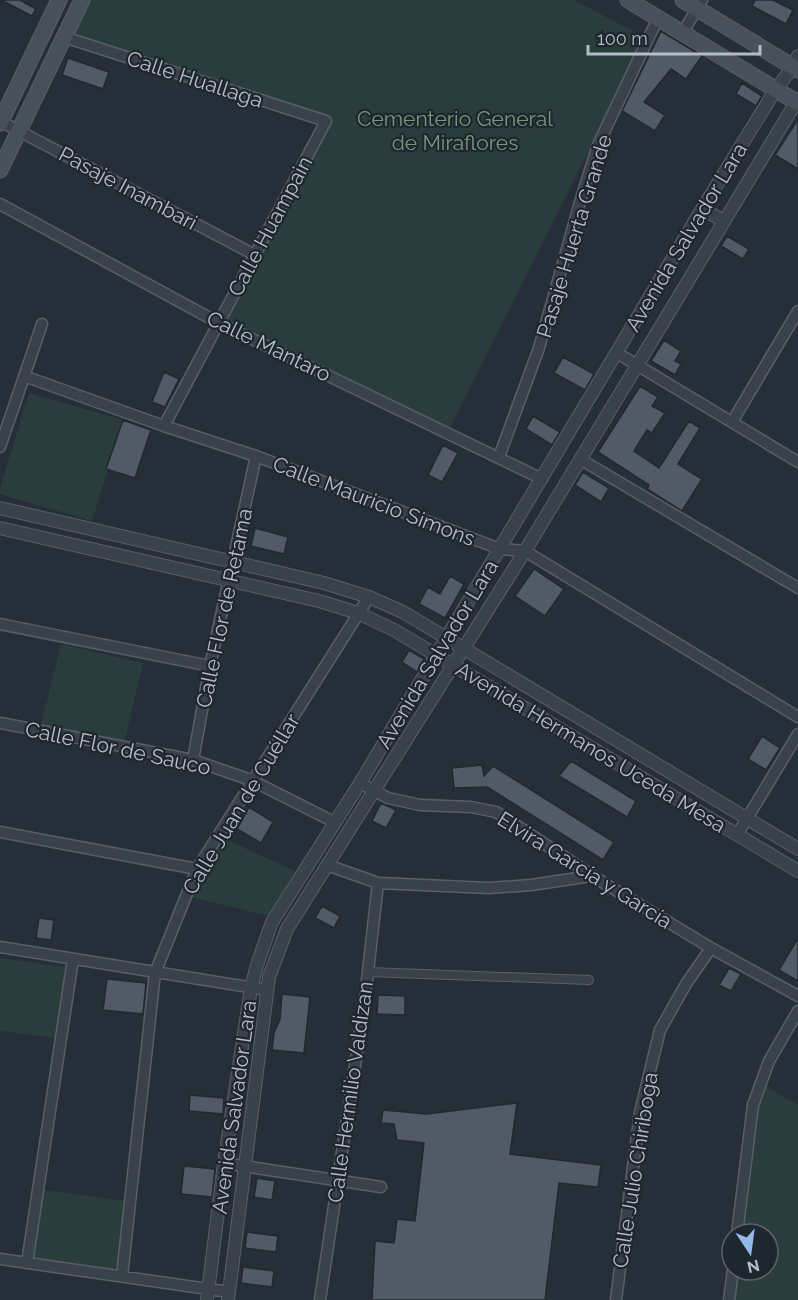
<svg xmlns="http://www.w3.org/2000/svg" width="798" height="1300" font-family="Raleway,sans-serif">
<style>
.green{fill:#2a3d3c}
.building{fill:#515a66;stroke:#202830;stroke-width:1.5}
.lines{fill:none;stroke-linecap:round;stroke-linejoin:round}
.pedestrian-casing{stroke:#575f67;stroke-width:10}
.minor-casing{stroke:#575f67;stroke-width:13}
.tertiary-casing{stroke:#575f67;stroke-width:14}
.secondary-casing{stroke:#575f67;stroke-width:17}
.pedestrian{stroke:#39414a;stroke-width:8}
.minor{stroke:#39414a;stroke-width:10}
.tertiary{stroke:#39414a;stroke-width:12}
.secondary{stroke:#48505c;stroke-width:15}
.labels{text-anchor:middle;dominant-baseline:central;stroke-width:4.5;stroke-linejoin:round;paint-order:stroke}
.street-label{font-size:21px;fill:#b4bcc5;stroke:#1e262e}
.park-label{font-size:21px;fill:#75987c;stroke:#1e262e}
</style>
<rect width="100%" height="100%" fill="#262f39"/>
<path class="green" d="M83,0h491l74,39 -65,123 -136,271 -228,-110 107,-202 -262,-84z
M29,393l94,27 -31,101 -92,-27v-6z
M61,644l82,19 -19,81 -83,-19z
M223,838l72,33 -26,45 -79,-19z
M0,958l65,9 -7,71 -58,-7z
M754,1080l44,25v195h-68l3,-30h35v-36h-32l11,-115z
M44,1190l81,11 -9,70 -84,-13z"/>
<path class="building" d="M1,0h19l16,9 -4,7z
M755,0h18l20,10 -7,14 -34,-18z
M661,31l41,25 -16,23 -15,-10 -27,33 21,13 -10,16 -33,-20z
M68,58l41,14 -6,17 -41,-14z
M742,83l20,13 -6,10 -20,-12z
M798,119v50l-23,-14z
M727,236l22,13 -6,10 -22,-13z
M664,340l17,11 -6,10 6,3 -6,11 -24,-14z
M563,357l31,17 -9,16 -31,-17z
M164,372l15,7 -14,28 -13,-5z
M640,386l18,11 -6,9 13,7 -13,20 -5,-3 -13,21 25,17 30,-47 11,7 -22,36 24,15 -20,32 -35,-22 2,-4 -51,-33z
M533,416l27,16 -8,13 -26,-16z
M123,420l28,10 -16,48 -29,-9z
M443,445l15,8 -16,29 -14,-7z
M583,472l26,16 -8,14 -26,-17z
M255,528l33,9 -4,17 -33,-8z
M534,569l30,20 -19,27 -30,-20z
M450,576l14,8 -19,34 -26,-14 9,-17 12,7z
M409,650l15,9 -7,13 -15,-10z
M762,736l18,12 -14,22 -18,-11z
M571,761l65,40 -9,16 -68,-41z
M482,765l2,11 9,-10 121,76 -11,18 -116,-73 -33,1 -2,-20z
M381,803l15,7 -10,18 -14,-7z
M249,807l24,15 -12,21 -24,-14z
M322,906l18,10 -6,12 -19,-10z
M39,918l15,2 -3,20 -15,-2z
M798,938v43l-19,-11z
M729,968l12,6 -10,17 -12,-6z
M107,979l39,4 -3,31 -40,-4z
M282,994l28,3 -6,56 -32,-3 2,-17 6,-14z
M378,995l27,1v19l-28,-1z
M190,1095l34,3 -1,16 -34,-3z
M517,1103l-7,51 91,11 -3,22 -39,-4 -14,117h-173l3,-59 19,2 3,-24 18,2 9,-78 -27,-3 -3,-16 -13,-1 2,-13 44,4z
M184,1166l31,3 -3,28 -31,-3z
M257,1178l18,3 -3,19 -18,-3z
M247,1232l31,4 -2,16 -31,-4z
M243,1267l31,4 -2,16 -31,-4z"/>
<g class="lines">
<g class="pedestrian-casing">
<path id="pedestrian" d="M368,972l221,8"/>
</g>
<g class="minor-casing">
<path id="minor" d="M683,32l19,-32
M64,37l262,84 -162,305
M0,121l255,134
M0,204l219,119 323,156
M617,353l181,109
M24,376l140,50 92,30 244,93 25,2 273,166
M732,422l66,-111
M0,447l42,-123
M499,457l40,-109 42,-149 17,-54 60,-127
M580,459l218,129
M0,624l210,42
M0,723l193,37 58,20 83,42
M193,760l17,-94 46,-210
M360,783l28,15 32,7 51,2 25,5 108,71 107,65 87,48
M0,832l197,37
M737,835l61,-101
M327,865l51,18 111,5 42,-3 60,-9
M0,947l267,43
M224,1163l157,24
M737,1234l16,-129 16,-44 29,-50
M0,1259l229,33
M27,1263l46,-304
M122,1276l33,-303 42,-104 172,-272
M320,1300l45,-302 13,-115
M616,1300l24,-188 20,-82 26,-46 25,-36
M729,1300l4,-30"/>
</g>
<g class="tertiary-casing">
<path id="tertiary" d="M702,209l22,12
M0,508l324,75 45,14 34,15 395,237
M0,528l319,73 39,12 36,17 404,241
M207,1300l17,-137 27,-175 6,-23 15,-43 88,-139 342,-574 74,-120 17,-22 5,-11
M228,1300l41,-323 18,-48 238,-378 273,-452"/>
</g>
<g class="secondary-casing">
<path id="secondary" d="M628,0l170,103
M683,0l115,70
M0,123l59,-123
M0,170l82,-170"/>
</g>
<use href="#pedestrian" class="pedestrian"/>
<use href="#minor" class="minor"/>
<use href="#tertiary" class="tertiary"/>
<use href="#secondary" class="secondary"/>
</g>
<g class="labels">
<g class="street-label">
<text transform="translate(195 79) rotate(18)">Calle Huallaga</text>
<text transform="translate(128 188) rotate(28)">Pasaje Inambari</text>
<text transform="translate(270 226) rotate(-62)">Calle Huampain</text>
<text transform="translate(574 236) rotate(-73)">Pasaje Huerta Grande</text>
<text transform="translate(686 237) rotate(-59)">Avenida Salvador Lara</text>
<text transform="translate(269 346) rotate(26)">Calle Mantaro</text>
<text transform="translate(374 501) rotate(21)">Calle Mauricio Simons</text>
<text transform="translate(224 608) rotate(-78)">Calle Flor de Retama</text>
<text transform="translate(437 654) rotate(-59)">Avenida Salvador Lara</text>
<text transform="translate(591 747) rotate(31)">Avenida Hermanos Uceda Mesa</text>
<text transform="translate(118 748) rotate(12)">Calle Flor de Sauco</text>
<text transform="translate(241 804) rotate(-59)">Calle Juan de Cuéllar</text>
<text transform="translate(585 870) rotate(32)">Elvira García y García</text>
<text transform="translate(350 1092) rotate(-82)">Calle Hermilio Valdizan</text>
<text transform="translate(234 1107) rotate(-82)">Avenida Salvador Lara</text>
<text transform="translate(635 1170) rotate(-81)">Calle Julio Chiriboga</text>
</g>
<g class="park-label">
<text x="455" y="118">Cementerio General<tspan x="455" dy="24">de Miraflores</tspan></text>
</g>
</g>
<g transform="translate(750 1252) rotate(167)"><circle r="28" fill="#1e262e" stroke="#5a626a" stroke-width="1.5"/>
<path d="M0-4.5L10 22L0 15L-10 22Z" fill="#94b9eb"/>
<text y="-9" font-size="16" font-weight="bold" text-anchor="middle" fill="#b4bcc5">N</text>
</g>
<path d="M588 45v9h172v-9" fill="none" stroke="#b4bcc5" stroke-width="3"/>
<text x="597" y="45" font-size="18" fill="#b4bcc5" stroke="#1e262e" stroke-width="4.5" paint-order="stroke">100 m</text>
</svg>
